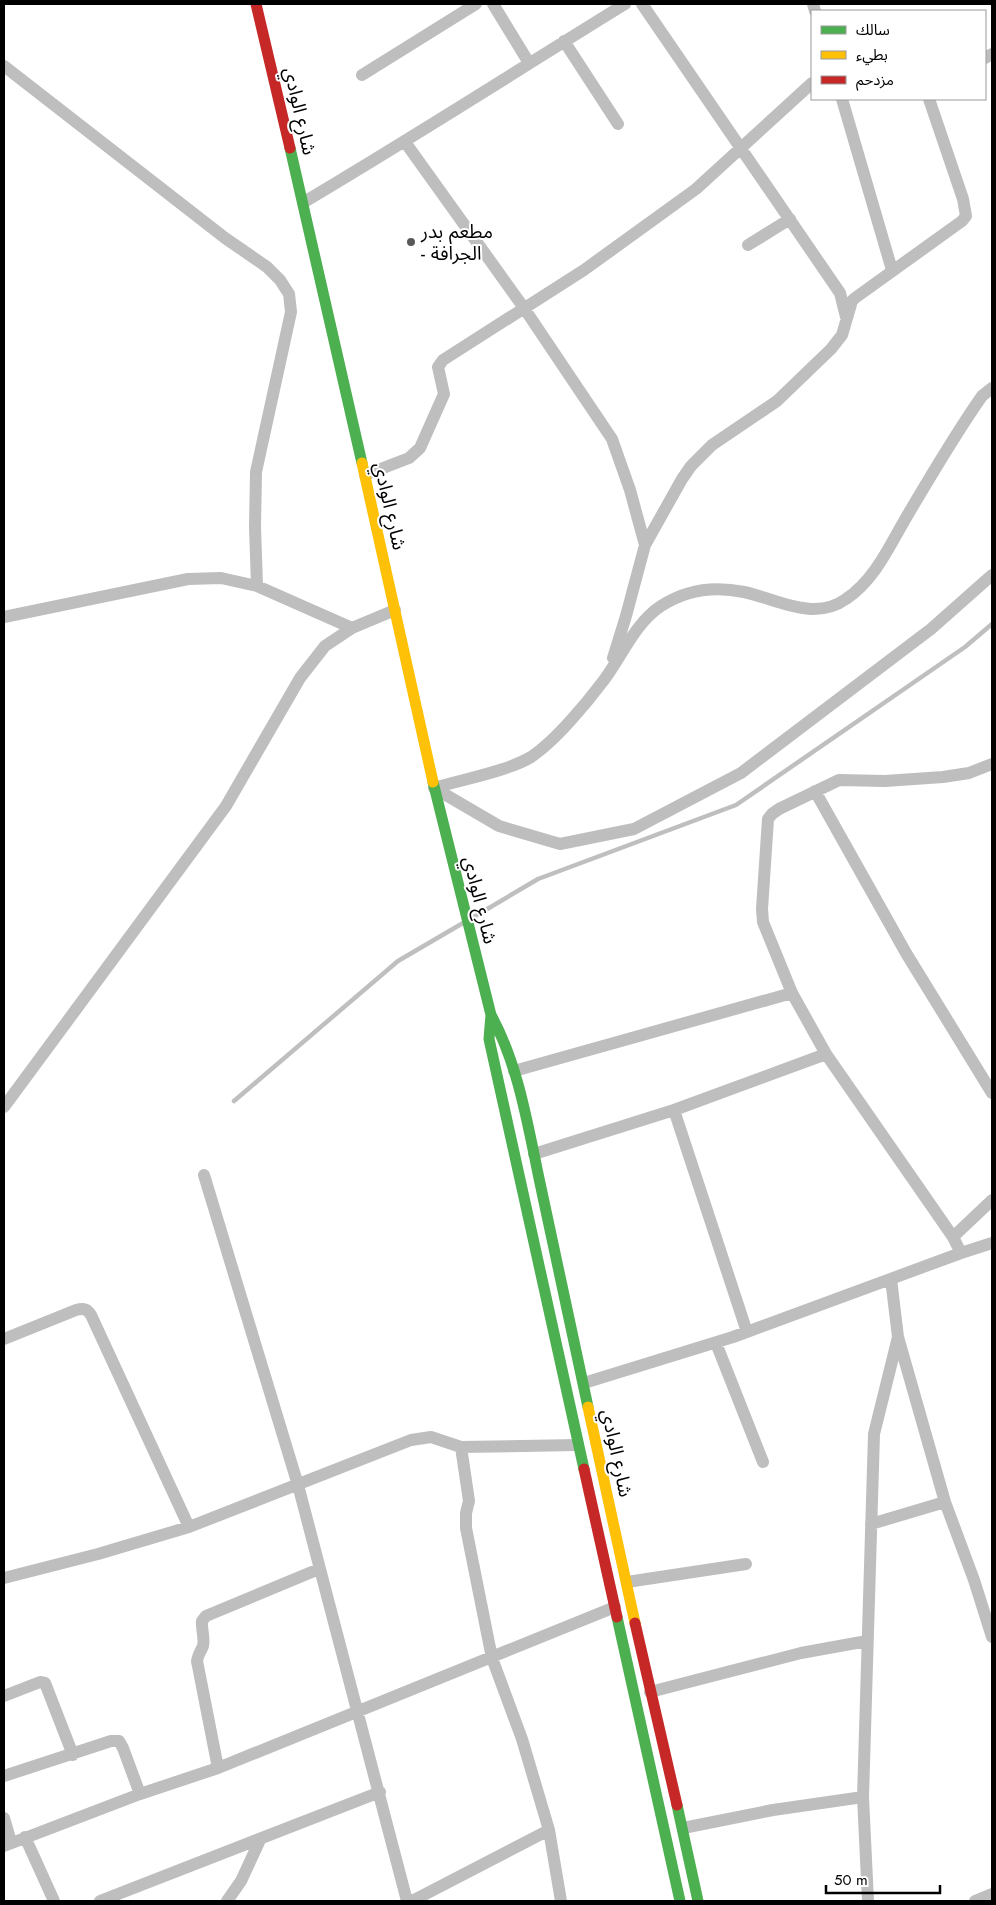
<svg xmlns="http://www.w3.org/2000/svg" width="996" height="1905" font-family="Jost,'Noto Sans Arabic',sans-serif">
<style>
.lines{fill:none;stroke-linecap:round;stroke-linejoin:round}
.stream{stroke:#bfbfbf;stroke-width:4.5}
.street{stroke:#bebebe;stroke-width:12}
.fast{stroke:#4caf50;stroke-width:11}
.slow{stroke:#ffc107;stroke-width:11}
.jam{stroke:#c62828;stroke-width:11}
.poi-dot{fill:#595959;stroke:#fff;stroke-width:2}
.labels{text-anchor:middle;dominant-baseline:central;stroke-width:4;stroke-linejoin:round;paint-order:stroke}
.street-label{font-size:19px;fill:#000;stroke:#fff}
.poi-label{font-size:19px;fill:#000;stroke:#fff;text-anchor:start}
</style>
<rect width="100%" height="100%" fill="#fff"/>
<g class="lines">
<path class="stream" d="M472,918l66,-39 198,-74 229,-158 27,-23
M234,1101l164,-140 65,-38"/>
<path class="street" d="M493,4l36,59
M642,4l198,289 6,24
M813,4l2,7
M564,41l54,83
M985,58l7,-4
M4,66l221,172 42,29 13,13 9,14 2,18 -35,160 -1,55 2,59
M362,75l114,-71
M842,99l50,171
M405,142l119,166 88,131 18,51 15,55
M304,202c108,-64 214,-132 321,-198
M748,245l42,-26
M365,475l44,-17 11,-10 24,-54 -6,-27 5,-7 141,-90 112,-81 116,-106
M4,617l184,-38 33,-1 36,8 95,42
M613,658l13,-42 19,-71 37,-66 9,-13 21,-21 65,-44 54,-52 11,-14 10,-34 3,-3 107,-77 4,-5 -3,-17 -34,-100
M434,788c26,-8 74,-17 97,-31 24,-16 55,-53 73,-77 18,-24 31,-57 57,-74 26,-17 54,-20 83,-14 33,7 70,30 102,7 31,-21 45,-57 64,-88 23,-39 46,-78 72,-115l10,-8
M434,788l65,38 61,18 74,-15 107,-56 190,-144 61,-54
M815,791l91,162 86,140
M514,1071l278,-78
M4,1107l222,-301 74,-128 25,-32 27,-18 43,-18
M674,1110l73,222
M534,1154l140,-44 152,-56
M204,1175l94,310 109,416
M953,1237l-127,-183 -34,-61 -29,-71 -1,-13 6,-90 4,-5 7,-5 60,-29 46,1 58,-4 26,-4 23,-9
M961,1253l31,-10
M891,1279l7,58 47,165 29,78 18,57
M4,1339l72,-29c8,-2 11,-1 15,5l98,212
M716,1343l47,119
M584,1383l149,-46 228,-84 -8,-16 39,-37
M461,1447l8,54 -3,12v15l26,130 30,81 27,91 12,71
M871,1524l74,-22
M4,1578l94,-24 91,-27 222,-87 20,-3 30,10 117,-2
M627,1582l119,-18
M650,1692l151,-39 66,-12
M4,1696l36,-14 5,1 28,72
M218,1768l-21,-107c1,-7 4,-10 6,-15 2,-8 -2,-18 -1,-25l4,-5 113,-47
M4,1776l107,-35h8l4,7 17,46
M4,1818l7,24
M683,1828l90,-18 90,-13
M25,1837l29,64
M4,1846l136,-52 78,-26 397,-161
M100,1901l280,-109
M227,1901l14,-20 19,-41
M412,1901l137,-71
M868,1901l-5,-104 11,-363 24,-97
M975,1901l17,-7"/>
<path class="fast" d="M290,148l72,315
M433,782l58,233c28,51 37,112 49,168 16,75 32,149 48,224
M491,1015l-2,24 95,430
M617,1617l63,284
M677,1805l21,96"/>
<path class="slow" d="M362,463l71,319
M588,1407l47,216"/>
<path class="jam" d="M256,4l34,144
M584,1469l33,148
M635,1623l42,182"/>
</g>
<circle class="poi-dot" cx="411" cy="242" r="5"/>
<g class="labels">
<g class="street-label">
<text transform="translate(300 111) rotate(77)">شارع الوادي</text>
<text transform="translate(390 506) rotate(77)">شارع الوادي</text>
<text transform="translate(480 900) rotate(76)">شارع الوادي</text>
<text transform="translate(617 1453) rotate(78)">شارع الوادي</text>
</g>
<g class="poi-label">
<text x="421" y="231">مطعم بدر<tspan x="421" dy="22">- الجرافة</tspan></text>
</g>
</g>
<rect width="996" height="1905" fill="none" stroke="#000000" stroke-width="10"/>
<rect x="811" y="10" width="175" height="90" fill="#ffffff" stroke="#999999"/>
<rect x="821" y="26" width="25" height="8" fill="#4caf50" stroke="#999999"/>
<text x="856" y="35" font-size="15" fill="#000000">سالك</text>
<rect x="821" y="51" width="25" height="8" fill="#ffc107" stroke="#999999"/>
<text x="856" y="60" font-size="15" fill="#000000">بطيء</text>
<rect x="821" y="76" width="25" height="8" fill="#c62828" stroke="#999999"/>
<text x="856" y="85" font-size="15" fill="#000000">مزدحم</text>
<path d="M826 1885v8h114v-8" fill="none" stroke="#000000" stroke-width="2.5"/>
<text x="834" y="1885" font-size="15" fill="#000000" stroke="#ffffff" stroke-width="4" paint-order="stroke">50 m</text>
</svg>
